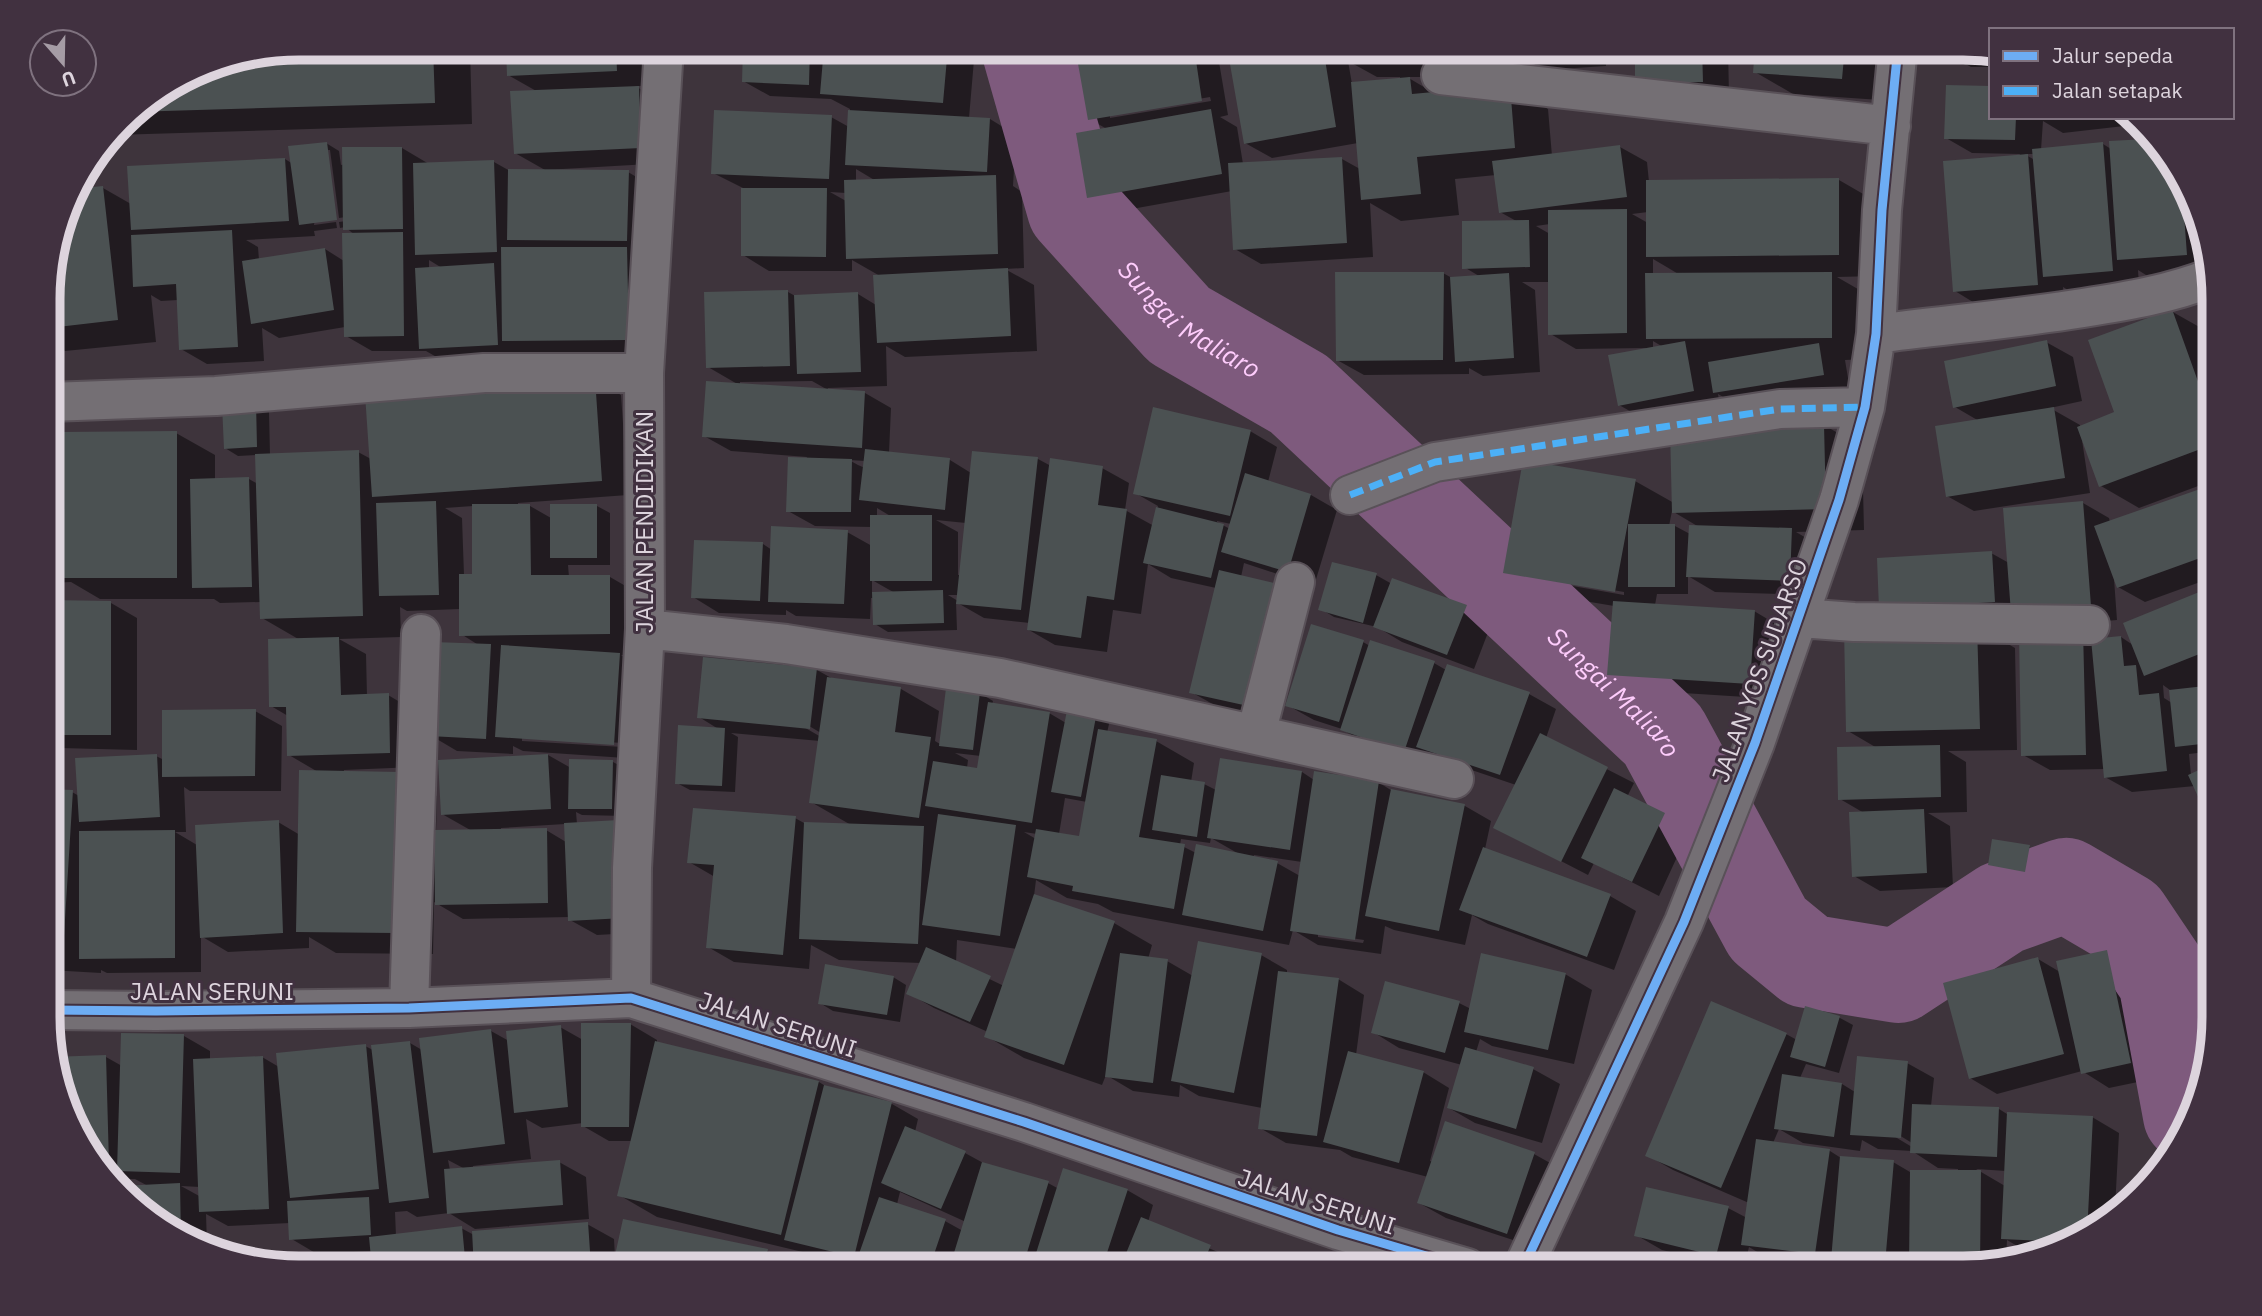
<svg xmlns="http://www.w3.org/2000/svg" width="2262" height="1316" font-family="'IBM Plex Sans',sans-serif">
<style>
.shadow{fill:#0007;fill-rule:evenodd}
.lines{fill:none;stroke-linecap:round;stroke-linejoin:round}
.river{stroke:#7e5a7d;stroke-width:94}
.building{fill:#4b5152}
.minor-casing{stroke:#595158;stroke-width:42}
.minor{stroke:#746f74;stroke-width:38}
.quiet{stroke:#4cb0f7;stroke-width:7;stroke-dasharray:14 7;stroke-linecap:butt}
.cycleway-casing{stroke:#413140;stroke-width:13}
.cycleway{stroke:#6dadf4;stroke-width:9}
.labels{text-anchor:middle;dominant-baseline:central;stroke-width:6;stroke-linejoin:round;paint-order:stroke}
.street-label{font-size:24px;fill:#ddd4dd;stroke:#413140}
.water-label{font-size:26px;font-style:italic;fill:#fecdfc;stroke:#413140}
.rim{fill:none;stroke:#ddd4dd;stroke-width:9}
</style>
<rect width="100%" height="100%" fill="#3e343c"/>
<path class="shadow" d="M299,47h171l2,77 -358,11 19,-25 70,-44z
M507,47h134l2,39h-8l30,17 2,60 -122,7 -30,-17 23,-61 -30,-17z
M745,47h207l22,13 -5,58 21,1 26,16 -3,51 9,6 2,76 -19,1 29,16 3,66 -132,6 -19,-11 1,40 -59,2v2l-16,-9 -72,1v3l125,8 26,15 -2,45 61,7 21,13 67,-14 13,7 51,2 27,15 -4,27 29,16 4,-20 -23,-13 115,-62 27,16 -9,35 43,13 26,15 -23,76 -70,-23 -3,14 34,143 -57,-13 -27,-15 25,-104 -45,-10 -23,-14 -7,50 -28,-4 -6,42 -52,-7 -26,-15 1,-7 -46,-5 -28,-16 1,28 -69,2 -13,-8 -1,-26h-3l-1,21 -74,-3 -10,-6v5l-67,-2 -26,-16 70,-53 9,6 75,-18 25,14v-19l-57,-1 -27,-15 19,-54 -76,-6 -27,-15 35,-51 -31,-18 80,-75 9,5 61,-3 18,11 4,-29 -28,-16v11h-83l-26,-16v-67l-30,-15 118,-56 18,10 1,-18 -19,-10 -61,-3 -27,-15zM856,169l20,12h-20zM830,192l16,1v8zM849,460l16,1v7l-7,-3zM877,508l15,9h-15zM936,520l30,3 -6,52h-2v-43zM1217,521l14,3 -1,5 -13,-7zM872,580l14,8 9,5 -23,1zM948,595h10v6z
M1151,47h53l14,9 10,59 -8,2 17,10 6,37 99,-5 18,10 -2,-26 -86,15 -27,-15 -16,-96h117l2,12 2,-12h162v30h-105l27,16 75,-7 39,23 4,47 68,-9 27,15 2,20 190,-2 38,22v74l-40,1 33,19v63l-25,1 5,30 -108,18 -24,-14 2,12 -74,14 -27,-15 27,-57 -70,1 -27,-16v-51h-27l13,8 5,82 -57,4 -14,-8v6l-105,1 -27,-15 106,-87 9,5 27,-2 -15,-9 54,-45 -18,-10 -4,-37 -41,4 4,36 -58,6 -31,-18 3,54 -112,7 -26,-15 -3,-58 -117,21 -26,-15 18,-68 -18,-10zM1348,61l29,16h23v3l-48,4zM1210,97l1,4 -101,17v-4zM1648,212v11l-16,-9zM1550,224v10l-14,-8zM1653,259l12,7 15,9h-27zM1653,341l10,6 -10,2z
M1517,47h88l1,19 -62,4 -26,-15z
M1636,47h92l1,49 -66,1z
M1757,47h127l-4,53 -87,-6 -38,-22z
M1964,47l27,8v12h-20l-27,-15z
M1991,117h134l8,8 -70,8 -20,-12 -2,29 62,-6 8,5v-6l37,-3 33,33 29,97 -64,5 -8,-5 1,16 -68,6 -8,-5 1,13 -83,7 -26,-16 65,-137 -48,-1 -26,-15zM2024,154h10l1,6z
M326,143l13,8 2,14 61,-17 27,16 65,-2 16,9 118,1 27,16v166l-125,2 -6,-4v7l-77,4 -21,-12h-54l-26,-15 -1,-9 -66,11 -17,-10 2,33 -57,3 -26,-15 -3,-49 -17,1 -10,-6 5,47 -91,9 -16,-9v-76l23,-75 31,-3 28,16 154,-45 8,5zM326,150h4l9,68 7,-1v4l-7,1 1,6 5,-1 10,8 -11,26 -19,-12 -66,11 -1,-13 -12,-7 69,-4 -1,-5 23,-3 -1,-6 -22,3zM429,260l13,8 -13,1z
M2171,311l39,22 4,13v147l-5,-11 -70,26 -38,-22 -19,-46 8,53 -116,18 -27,-15 32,-75 -24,-14 91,-65 27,15 9,44 -32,7 30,17v2l36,-14z
M595,380l26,15 7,100 -110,8v3h12l21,12 46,-12 13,7v52h-42l1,12h41l38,22v56h-27l25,15 -6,89 -117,-8 -10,-5v8l-56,-3 -27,-16 50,-89 -19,-12v-25l-54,2 -7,-4 1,30 -62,2 27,15 1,42 21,-1 27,16 1,56 -72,3v3l54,1 39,22 -1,36 36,-1 -30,-17 106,-59 23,13 42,-6 13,7 -1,47 -43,-1 -6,-3 1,12 73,108 -53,3 -27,-15v-3l-107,2 -29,-17 -1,52 -97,-1 -27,-16v11l-81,4 -27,-16v36l-94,1 -6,-3v3l-52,-3v-180l23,2 7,4 77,-40 8,4 91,-49 27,15 -1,65h-91l-6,-4 2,45h-11l22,13 81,-23 22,13 18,-63 -29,-17 -1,-39 -17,-10 29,-66 -38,-22 -1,-16 -41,1 -6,-4h-114l-29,-17 -22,1v-148l13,7 114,-9 39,22v25l34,-1 9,5 -1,-29 -19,1 -13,-8 30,-44 14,8 1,43 88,-3 13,7zM473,506v69h-9l-2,-57 -17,-10zM522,737l101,6v4l-101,-6zM565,824l1,18 -20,-12 -45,1v-3z
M1824,425l38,22 2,83 -68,2 22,13 -2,50 -101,-3 -27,-16v18h-31l-2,11 99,6 27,16 -4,72 -141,-9 -27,-16 5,-68 -71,-12 -38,-22 130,-91 39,22zM1672,511l27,16 -9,7 -15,-8h-6zM1544,578l80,14v3l-80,-14z
M2203,490l11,6v81l-69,25 -27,-15 -4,-8 3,41 -78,7 -131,-4 83,-70 18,10 74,-60 26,15 1,4z
M1376,575l16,9 74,23 26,15 -18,47 -72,-27 -25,-15 -43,-10 -13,-8z
M2214,588v97l-9,4 9,5v57l-25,3 2,21 23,-10v44l-11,-7 -8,-16 -63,6 -27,-15v-8l-55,1 -27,-15 -2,-122 78,7 22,-3 12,8 -8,-21zM2163,685l7,5 2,13 -8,-5z
M49,602l62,1 26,15v132l-77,-2v26h-11z
M1977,626l38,22 2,102 -69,1 18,11 1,50 -39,1 22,13 3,61 -73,4 -26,-15 10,-63 -24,-14 37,-51 -29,-17z
M1363,642l7,4 64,17 12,7 83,24 27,15 -10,29 88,45 -7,14 63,32 -31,67 -65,-33 -6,12 -93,-48 21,-42 -71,-24 -77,-16 -26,-16 -28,-9 -27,-15z
M817,670l18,10 66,9 38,22 -4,30 5,3 40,-51 13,8 -1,4 57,8 17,10 45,-8 -4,18 49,8 38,22 -3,19 13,2 12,6 86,-18 12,8 64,2 16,10 71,14 26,15 -6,28 125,47 26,15 -22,59 -126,-46 -16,-9 -7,30 -71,-15 -9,-4 -4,28 -63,-9 -25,-15 -4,15 -176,-33 -15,-8 -31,-6 -31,-18 -2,16 80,27 38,22 -4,14 19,2 26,15 68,-21 26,15v4l51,5 26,16 -8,60 67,17 26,16 -19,73 3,1 13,-39 88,31 27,15 -27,78 -88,-29 -27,-15 9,-26 -76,-20 -12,-7 -54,-7 -26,-15 2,-20 -63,-12 -19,-11 -1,12 -46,-6 -27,-16 -4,10 -78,-27 -38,-22 2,-4 -54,-24 -26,-15 13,-30 -82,-3 -28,-15 -2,24 -75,-7 -26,-15 7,-70 -26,-15 106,-44 9,5 47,2 -40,-23 9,-61 -89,-8 7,4 -3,55 -45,-2 -13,-7 43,-53 -21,-13zM804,723l17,10v4l-19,-11zM955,753l26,3 -2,14 -12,-2 1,-8zM1065,798l22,4 -6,36 -22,-4zM1024,832l13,2 -1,5zM1211,838l28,16 -43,-1 -16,-8 1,-6 29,4zM1254,855l48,7 -2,14 -23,-13 -24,-5zM1318,933l46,7 -1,3 -45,-6zM957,940l60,9 -13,37 -48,-23z
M2029,847l13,8 -4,23 -35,-6 -13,-8z
M2106,951l27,16 24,111 -48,10 -27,-17 -85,23 -27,-16 68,-119 22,13z
M1565,974l27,16 -18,74 -82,-18 -12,-7 -4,13 57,17 27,15 -18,59 -67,-20 -26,-15 13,-43 -63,-17 -26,-16 86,-29 12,6z
M893,977l13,8 -6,37 -67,-11 -13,-8z
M1806,1008l34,10 13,7 -14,48 -33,-9 -6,14 42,6 13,8 52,-29 27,15 -3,28 68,3 8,5 85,3 27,16 -4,76 -26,26 -60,18 -22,-13 -1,20 -27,8h-63l-4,-2v2h-62l-8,-4v4h-3l-70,-9 -20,-12 -5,21h-9l-73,-18 -26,-15 92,-27 19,10 2,-15 -76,-33 -26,-15 139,-121 11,6zM1779,1129l24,14 57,8 2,-11 16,9 34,2 26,17 20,1v3h-48l-17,-10 -52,-4 -11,-7 -57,-8zM1894,1132l18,11v4l-20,-12zM1976,1169l30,2 -1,15z
M630,1024l27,16v4l162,38 11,7 62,15 26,15 -3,13 50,21 22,12 61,18 11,6 68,1 26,15 -5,17 107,46 -396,1 -2,-4 -200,-48 -38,-22 13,-54h-23l-26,-15v-3l-41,5 -16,-9 5,40 -58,7v3l86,-7 27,15 3,42 -114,10 -26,-16 -32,4 -10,-6 -12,1 1,24 65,-8 13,7 113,-11 27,15 1,18 152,-6 28,16 9,2h-430l-2,-18 -55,3 -27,-16v-15l-62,3 -22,-12 1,30 -34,-9 -51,-48 26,-1 -13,-7h-21l-25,-22 17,-100 16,9 62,-30 26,15v9l52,-3 17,10 86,-21 8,4 37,-7 12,7 69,-19 18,10 51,-14 23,13zM448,1160l17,9 -15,1zM181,1186l19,1 1,10zM900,1192l66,30 -3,9 -18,-10 -48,-17z
M304,1265l5,4 -18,-2z"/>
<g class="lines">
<path class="river" id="s1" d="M1034,47l-5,4 45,158 105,116 120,69 364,341 105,194 39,32 91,15 104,-68 64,-23 58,34 41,61 25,135"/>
</g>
<path class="building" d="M299,47h134l2,56 -304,9 72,-46z
M506,47h110l1,24 -110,5z
M743,47h67l-1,38 -67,-3z
M824,47h124l-5,56 -123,-9z
M1140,47h54l8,54 -114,19 -11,-62z
M1227,47h96l13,80 -92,17z
M1348,47h138v16h-138z
M1516,47h64v5l-64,4z
M1635,47h67l1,35 -68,1z
M1755,47h90l-3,32 -89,-6z
M1942,47h22l17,6h-39z
M1410,77l2,17 98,-9 5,63 -98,9 4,37 -60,6 -10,-118z
M1946,85l45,1v31h25l-1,23 -71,-1z
M639,86l2,62 -127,6 -4,-63z
M1211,109l11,65 -135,24 -11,-65z
M714,110l118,5 -3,64 -118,-5z
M848,110l142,8 -3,54 -142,-7z
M2147,139l34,34 6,82 -70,5 -8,-119z
M327,142l10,78 -38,5 -11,-79z
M2103,142l10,129 -70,6 -11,-128z
M1620,145l7,52 -128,16 -7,-52z
M342,147h60l1,82 -60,1z
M2028,154l10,131 -85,7 -10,-131z
M1342,157l5,86 -114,7 -5,-87z
M285,158l4,63 -158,9 -4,-64z
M494,160l3,92 -82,3 -2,-92z
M508,169l121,1 -2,71 -120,-1z
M996,175l2,79 -152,5 -2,-79z
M1839,178v77l-193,2v-77z
M103,186l15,134 -69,8v-62l24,-77z
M741,188h86l-1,69 -85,-1z
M1627,209v124l-79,2v-125z
M1529,220l1,47 -68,2v-48z
M232,230l6,117 -59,3 -3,-66 -43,3 -2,-52z
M403,232l1,104 -60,1 -2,-104z
M501,247h126l2,93 -127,1z
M325,248l9,62 -83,14 -9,-63z
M494,263l4,82 -79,4 -4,-81z
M1008,268l3,68 -134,7 -4,-68z
M1335,272h109l-1,88 -107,1z
M1832,272v66l-186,1 -1,-66z
M1509,273l5,85 -59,4 -5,-85z
M788,290l2,76 -84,2 -2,-76z
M858,292l3,80 -64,2 -3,-79z
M2172,309l42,117v18l-115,43 -22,-60 37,-15 -26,-72z
M2047,340l9,46 -103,22 -9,-47z
M1685,341l9,50 -76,15 -10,-51z
M1819,343l5,32 -111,18 -5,-31z
M595,378l7,103 -230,16 -7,-103z
M706,381l159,10 -3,57 -160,-11z
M256,402l1,45 -33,2 -2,-45z
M1153,407l98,23 -21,86 -97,-22z
M2054,407l11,71 -119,19 -11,-71z
M1824,424l2,85 -154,4 -2,-85z
M177,431v147h-117v-146z
M865,449l85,9 -5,52 -86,-10z
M359,450l4,166 -103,3 -5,-165z
M972,451l66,6 -17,153 -65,-6z
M788,457l64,2 -1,53h-65z
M1050,458l53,8 -5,39 29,4 -13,91 -27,-4 -6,42 -54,-8z
M2214,459v38l-15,-31z
M1523,460l113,19 -21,113 -112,-19z
M1245,473l66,21 -23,78 -67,-20z
M249,477l3,110 -60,1 -2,-109z
M2203,488l11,32v33l-97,35 -23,-62z
M436,501l3,94 -60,1 -3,-93z
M2083,501l8,105 -80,7 -8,-105z
M472,504h58l1,71h79v59l-151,2v-62h13z
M550,504h47v54h-47z
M1156,507l68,17 -13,54 -68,-15z
M870,515h62v66h-62z
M1628,524h47v63h-47z
M1689,525l103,3 -2,53 -104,-4z
M771,526l77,4 -4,74 -76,-2z
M694,540l69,2 -3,59 -69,-3z
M1992,551l3,51 -116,7 -2,-51z
M1332,562l45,11 -14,50 -45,-13z
M1219,570l59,14 -30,122 -59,-13z
M1392,578l75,27 -20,50 -74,-28z
M2214,586v84l-7,-19 -63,25 -21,-53z
M943,590l1,33 -71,2 -1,-33z
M49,600l62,1v134h-62z
M1613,601l142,9 -5,74 -143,-9z
M1311,624l53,16 -25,82 -54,-16z
M1977,624l3,105 -134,3 -2,-104z
M2083,629l3,126 -65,1 -2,-125z
M2121,636l3,30 12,-1 3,30 20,-2 8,78 -63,7 -13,-139z
M339,637l2,58 48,-2 1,60 -103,3 -1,-49h-17l-1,-68z
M1370,640l65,21 -31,91 -64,-22z
M433,642l58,2 -5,95 -57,-3z
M501,645l119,8 -6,92 -119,-8z
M703,657l114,11 -7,61 -113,-11z
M1447,664l83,28 -30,83 -84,-28z
M827,677l74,10 -6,45 36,5 -12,81 -110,-15z
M2205,686l5,57 -35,4 -6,-57z
M946,688l34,4 -7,58 -34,-4z
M1069,700l29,6 -17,91 -30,-5z
M988,702l62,10 -18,111 -107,-17 8,-45 44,7z
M256,709l-1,67 -93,1v-67z
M678,725l47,3 -3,58 -47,-2z
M1098,729l59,10 -18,98 46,7 -11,65 -102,-18 1,-5 -46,-9 9,-48 43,7z
M1540,733l68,34 -47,95 -68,-34z
M1940,745l1,52 -103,3 -1,-53z
M157,754l3,63 -81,5 -4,-64z
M548,754l3,55 -110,6 -3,-55z
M1220,758l82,13 -12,79 -83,-12z
M569,759l44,1 -1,49h-44z
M2214,763v34l-13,6 -13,-28z
M299,770l100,2 -4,161 -99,-1z
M1314,771l65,10 -24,159 -65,-9z
M1161,775l44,7 -8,55 -45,-7z
M1614,788l51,25 -33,69 -51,-24z
M49,789l24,1 -10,162 -14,-1z
M1391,789l74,15 -26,127 -74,-15z
M693,808l103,8 -13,139 -77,-7 8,-83 -27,-2z
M1924,809l3,64 -75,4 -3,-65z
M938,814l78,11 -16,111 -78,-11z
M279,820l4,113 -83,5 -5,-113z
M619,820l5,98 -56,3 -4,-98z
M804,822l120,4 -6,118 -119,-5z
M547,828l1,75 -113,2 -1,-75z
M175,830v128l-96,1v-128z
M1992,839l38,6 -5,27 -37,-7z
M1196,844l82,17 -15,70 -81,-16z
M1483,847l128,47 -24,63 -128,-47z
M1034,894l81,27 -51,144 -80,-28z
M1198,941l64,12 -28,140 -63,-12z
M926,947l65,29 -21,46 -64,-28z
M2107,950l24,113 -50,11 -25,-113z
M1120,953l48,6 -15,124 -48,-6z
M1481,953l85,20 -18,77 -84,-18z
M2038,957l26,97 -95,25 -26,-96z
M825,964l69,12 -7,39 -69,-11z
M1278,971l61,7 -22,158 -59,-7z
M1385,981l75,20 -15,52 -74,-20z
M1711,1001l76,32 -66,155 -76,-32z
M1805,1006l35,10 -15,51 -35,-10z
M581,1023h50l-2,104h-48z
M561,1025l7,82 -54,6 -8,-82z
M491,1029l14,115 -72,9 -14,-115z
M121,1033l63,1 -4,139 -63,-2z
M410,1041l19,157 -40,5 -18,-158z
M655,1041l164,40 -38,154 -164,-39z
M366,1044l13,145 -89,9 -14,-145z
M1465,1047l69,20 -18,62 -69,-21z
M1348,1051l76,20 -25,92 -76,-21z
M106,1055l3,109 -11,1 -9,-8 -37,-100z
M263,1056l6,153 -70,3 -6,-153z
M1857,1056l51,5 -7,77 -51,-3z
M1782,1074l60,9 -8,54 -60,-8z
M824,1085l68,17 -38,155 -70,-17z
M1912,1104l87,3 -2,50 -87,-4z
M2007,1112l86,4 -6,119 -21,7 -65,-3z
M1445,1121l90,31 -28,82 -90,-31z
M905,1126l61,25 -25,58 -60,-26z
M1756,1139l74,10 -15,105 -74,-9z
M1840,1156l54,4 -9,104 -54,-4z
M560,1160l3,45 -116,9 -3,-45z
M982,1162l67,19 -27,88h-73z
M1063,1168l65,21 -26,79 -71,1z
M1910,1170h71l-1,97h-71z
M180,1183l1,54 -8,-2 -52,-49z
M1646,1187l83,19 -13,50 -82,-20z
M369,1197l2,38 -82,5 -2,-39z
M879,1197l67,22 -17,50 -75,-1z
M1141,1217l70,28 -10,23h-81z
M623,1219l145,30 -4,20h-152z
M588,1222l3,44 -117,3 -2,-38z
M462,1226l4,43h-94l-3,-32z
M1229,1257l31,11h-35z"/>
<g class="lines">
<g class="minor-casing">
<path id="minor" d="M1441,75l450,51
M1876,334c69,-9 138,-15 207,-26 44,-7 88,-14 130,-31
M49,402l167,-6 268,-23h160
M1350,495l85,-33 345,-53 85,-2
M1800,618l54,4 236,3
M645,629l141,15 214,34 454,101
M1256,734l39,-152
M631,998l1,-130 13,-239 -1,-256 20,-326
M409,1008l12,-374
M49,1010l107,1 253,-3 222,-10 393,124 314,108 129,38
M1523,1268l161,-346 71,-179 84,-243 26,-93 11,-73 6,-124 16,-163"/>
</g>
<use href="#minor" class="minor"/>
<path class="quiet" d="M1350,495l85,-33 345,-53 85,-2"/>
<g class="cycleway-casing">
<path id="cycleway" d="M49,1010l107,1 253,-3 222,-10 393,124 314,108 129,38
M1523,1268l161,-346 71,-179 84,-243 26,-93 11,-73 6,-124 16,-163"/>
</g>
<use href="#cycleway" class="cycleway"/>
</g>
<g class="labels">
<g class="street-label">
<text transform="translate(644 522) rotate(-90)">JALAN PENDIDIKAN</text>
<text transform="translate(1759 670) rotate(-70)">JALAN YOS SUDARSO</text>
<text x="212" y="991">JALAN SERUNI</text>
<text transform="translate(778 1024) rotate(18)">JALAN SERUNI</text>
<text transform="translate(1317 1201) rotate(18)">JALAN SERUNI</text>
</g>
<g class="water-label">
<text stroke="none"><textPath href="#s1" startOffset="332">Sungai Maliaro</textPath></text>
<text stroke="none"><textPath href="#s1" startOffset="900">Sungai Maliaro</textPath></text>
</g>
</g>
<path d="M0 0H2262V1316H0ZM299 60H1963A239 239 0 0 1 2202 299V1017A239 239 0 0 1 1963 1256H299A239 239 0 0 1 60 1017V299A239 239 0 0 1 299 60Z" fill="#413140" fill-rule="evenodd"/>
<path class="rim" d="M299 60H1963A239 239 0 0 1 2202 299V1017A239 239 0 0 1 1963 1256H299A239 239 0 0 1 60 1017V299A239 239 0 0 1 299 60Z"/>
<rect x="1989" y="28" width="245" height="91" fill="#413140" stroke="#7f727f" stroke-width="2"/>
<rect x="2003" y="51" width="35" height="10" fill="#6dadf4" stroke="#7f727f" stroke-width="2"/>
<text x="2052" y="63" font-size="21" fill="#ddd4dd">Jalur sepeda</text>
<rect x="2003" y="86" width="35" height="10" fill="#4cb0f7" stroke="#7f727f" stroke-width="2"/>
<text x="2052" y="98" font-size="21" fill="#ddd4dd">Jalan setapak</text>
<g transform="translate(63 63) rotate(160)"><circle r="33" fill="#413140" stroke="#7f727f" stroke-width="2"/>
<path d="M0-5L12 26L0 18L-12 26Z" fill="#a59ca5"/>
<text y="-10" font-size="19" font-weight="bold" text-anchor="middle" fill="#ddd4dd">U</text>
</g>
</svg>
